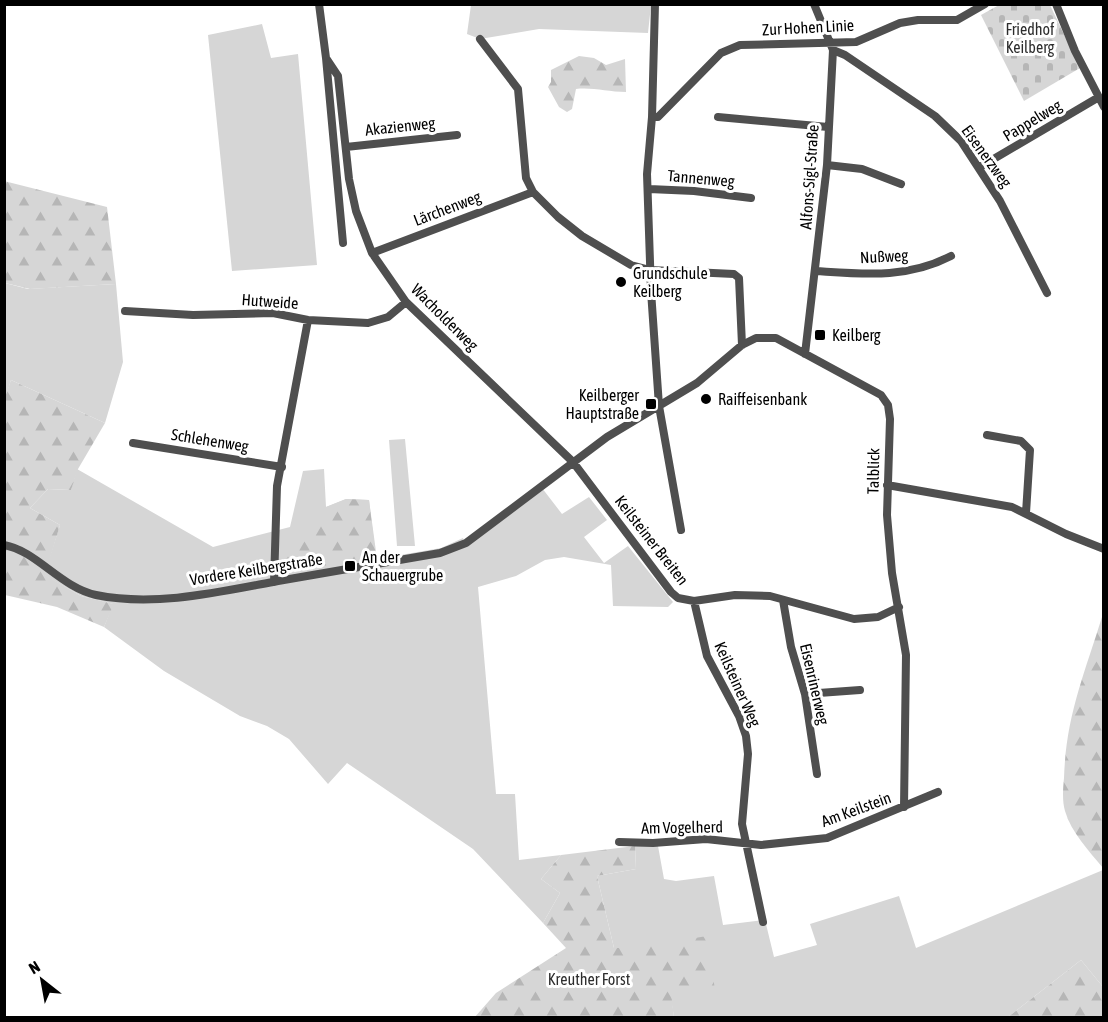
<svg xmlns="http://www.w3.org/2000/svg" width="1108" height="1022" font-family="'Asap Condensed',sans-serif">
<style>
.grass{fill:#d6d6d6}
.forest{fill:url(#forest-firs)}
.cemetery{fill:url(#cemetery-stones)}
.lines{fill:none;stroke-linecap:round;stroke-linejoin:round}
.minor{stroke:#4f4f4f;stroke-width:8}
.poi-dot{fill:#000;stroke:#fff;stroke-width:2}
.labels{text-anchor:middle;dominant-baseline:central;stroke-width:6;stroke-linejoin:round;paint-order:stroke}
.street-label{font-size:16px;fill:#000;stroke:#fff}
.park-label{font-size:16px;fill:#2d2d2d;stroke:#fff}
.poi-label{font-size:16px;fill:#000;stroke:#fff;text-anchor:start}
</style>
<defs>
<pattern id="forest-firs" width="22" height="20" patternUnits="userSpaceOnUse" patternTransform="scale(1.5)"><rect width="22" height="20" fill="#d6d6d6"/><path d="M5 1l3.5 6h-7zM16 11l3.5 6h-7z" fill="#b6b6b6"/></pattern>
<pattern id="cemetery-stones" width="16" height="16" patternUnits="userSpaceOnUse" patternTransform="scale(1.5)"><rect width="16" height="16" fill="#d6d6d6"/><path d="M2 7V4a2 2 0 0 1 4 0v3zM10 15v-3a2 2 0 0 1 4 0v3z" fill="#b6b6b6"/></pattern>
</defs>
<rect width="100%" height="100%" fill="#fff"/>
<path class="grass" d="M471,5h180l-3,28 -109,-4 -59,10 -13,-5z
M262,24l9,34 27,-4 19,211 -85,6 -24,-236z
M5,283l23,6 88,-5 7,78 -18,61 -94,-43 -6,20z
M405,439l10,107h-18l-8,-106z
M77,469l136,78 77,-20 13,-56 21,-2 2,38 20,-8 23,1 8,59 64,-11 22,-10 2,7 77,-57 20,26 27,-17 18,23 -23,17 20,26 24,-17 45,56 -5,5 -55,-1 -2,-41 -47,-8 -19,3 -29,16 -38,11 18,207h19l4,66 42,-5 -20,24 19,14 -17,30 -70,-74 -126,-86 -19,21 -39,-45 -22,-13 -27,-10 -76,-45 -60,-44 9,-23 -32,-8 -37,-21 16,-50 -30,-17 18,-19 23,1z
M635,846h23l6,33 12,2 38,-5 9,49 42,-5 9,37 43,-12 -7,-21 89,-28 17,52 187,-78v117l-22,-27 -73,57h-334l-4,-24 -35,-45h-21l-17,-72 39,-7z"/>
<path class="forest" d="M579,56l15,2 12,7 19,-6 1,33c-18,0 -34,-5 -50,-3l-4,20 -5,3 -8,-5 -11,-20 3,-5v-12z
M4,181l103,26 9,77 -86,5 -25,-6z
M11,380l94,43 -27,46 -7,21 -23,-1 -18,19 30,17 -15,50 36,21 33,8 -10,23 -47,-20 -52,-12 -1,-195z
M346,499l23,1 7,59 -95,16 4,-31 41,-37z
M1102,617l2,1 -1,250c-14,-17 -32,-36 -38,-57 -3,-10 -2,-23 -1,-33 2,-62 20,-103 38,-161z
M635,846l1,23 -39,7 17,72h21l72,-12 8,54 -44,3 3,24 -200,1 22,-25 70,-45 -23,-25 17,-30 -19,-14 20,-24z
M1081,960l22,27v30h-95z"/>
<path class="cemetery" d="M999,5h51l30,63 -56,33 -43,-86z"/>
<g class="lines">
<path class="minor" d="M319,4l7,54 12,18 11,103 7,32 16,42 34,49 167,160 98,130 7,6 16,3 41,-6 35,1 84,23 24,-2 21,-10
M655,4l-3,113 -5,57 4,117 8,115 22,124
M1056,4l19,47 29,56
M480,39l38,50 8,89 7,14 25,25 24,19 49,29 19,5 84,4 5,4 3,67
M833,50l12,5 90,61 26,25 39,60 47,92
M326,58l17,185
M652,117h6l63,-64 19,-8 116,-3 44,-19 18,-3h39l28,-16
M718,117l110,10
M346,147l111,-12
M827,165l35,4 39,15
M980,167l119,-70
M649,189l45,2 57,7
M372,253l161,-61
M816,271c47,3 91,8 135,-15
M125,311l68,4 80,-2 35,7 60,3 20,-6 18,-15
M805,354l22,-189 6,-115 -19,-46
M987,435l34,6 9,9 -4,63
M133,443l149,24
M887,485l125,22 54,27 38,15
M4,545c33,6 56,42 92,50 59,12 123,-3 182,-14 54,-9 108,-19 162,-28l26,-10 141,-106 90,-54 45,-38 14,-7h20l105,57 7,10 2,14 -3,96 5,58 14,82 -2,152
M274,582l3,-96 31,-166
M783,600l8,47 14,47 12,80
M694,601l13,55 32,60 7,20 2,18 -6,70 21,98
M805,694l55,-4
M619,842l34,1 53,-4 55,6 66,-7 111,-46"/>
</g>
<g class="poi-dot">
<circle cx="621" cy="282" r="6"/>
<rect x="814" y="329" width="12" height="12" rx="3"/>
<circle cx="706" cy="399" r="6"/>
<rect x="645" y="398" width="12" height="12" rx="3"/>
<rect x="344" y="560" width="12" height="12" rx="3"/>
</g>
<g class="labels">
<g class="street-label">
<text transform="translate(808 27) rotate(-3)">Zur Hohen Linie</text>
<text transform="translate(1032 120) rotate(-31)">Pappelweg</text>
<text transform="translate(400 126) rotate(-6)">Akazienweg</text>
<text transform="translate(987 156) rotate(54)">Eisenerzweg</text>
<text transform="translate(809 177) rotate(-86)">Alfons-Sigl-Straße</text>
<text transform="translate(701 178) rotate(5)">Tannenweg</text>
<text transform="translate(447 208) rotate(-21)">Lärchenweg</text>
<text transform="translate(884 256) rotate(-3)">Nußweg</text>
<text transform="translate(270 301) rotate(4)">Hutweide</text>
<text transform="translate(445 317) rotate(45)">Wacholderweg</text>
<text transform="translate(210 440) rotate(9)">Schlehenweg</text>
<text transform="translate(873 471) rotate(-89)">Talblick</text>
<text transform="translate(652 540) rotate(52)">Keilsteiner Breiten</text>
<text transform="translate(256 569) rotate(-9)">Vordere Keilbergstraße</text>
<text transform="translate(738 684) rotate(66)">Keilsteiner Weg</text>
<text transform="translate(815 684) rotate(77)">Eisenrinerweg</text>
<text transform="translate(856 809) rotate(-20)">Am Keilstein</text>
<text transform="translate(682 827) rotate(-1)">Am Vogelherd</text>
</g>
<g class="park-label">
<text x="1030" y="29">Friedhof<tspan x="1030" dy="18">Keilberg</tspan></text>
<text x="589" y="979">Kreuther Forst</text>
</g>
<g class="poi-label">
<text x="633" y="273">Grundschule<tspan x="633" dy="18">Keilberg</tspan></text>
<text x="832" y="335">Keilberg</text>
<text x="639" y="395" text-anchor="end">Keilberger<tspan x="639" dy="18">Hauptstraße</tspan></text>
<text x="718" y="399">Raiffeisenbank</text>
<text x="362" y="557">An der<tspan x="362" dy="18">Schauergrube</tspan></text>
</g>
</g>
<rect width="1108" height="1022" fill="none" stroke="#000000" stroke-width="12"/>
<g transform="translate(42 980) rotate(329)" stroke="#ffffff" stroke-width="4.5" paint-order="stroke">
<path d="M0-4.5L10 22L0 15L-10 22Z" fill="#000000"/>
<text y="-9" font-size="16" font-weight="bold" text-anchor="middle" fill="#000000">N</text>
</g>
</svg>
